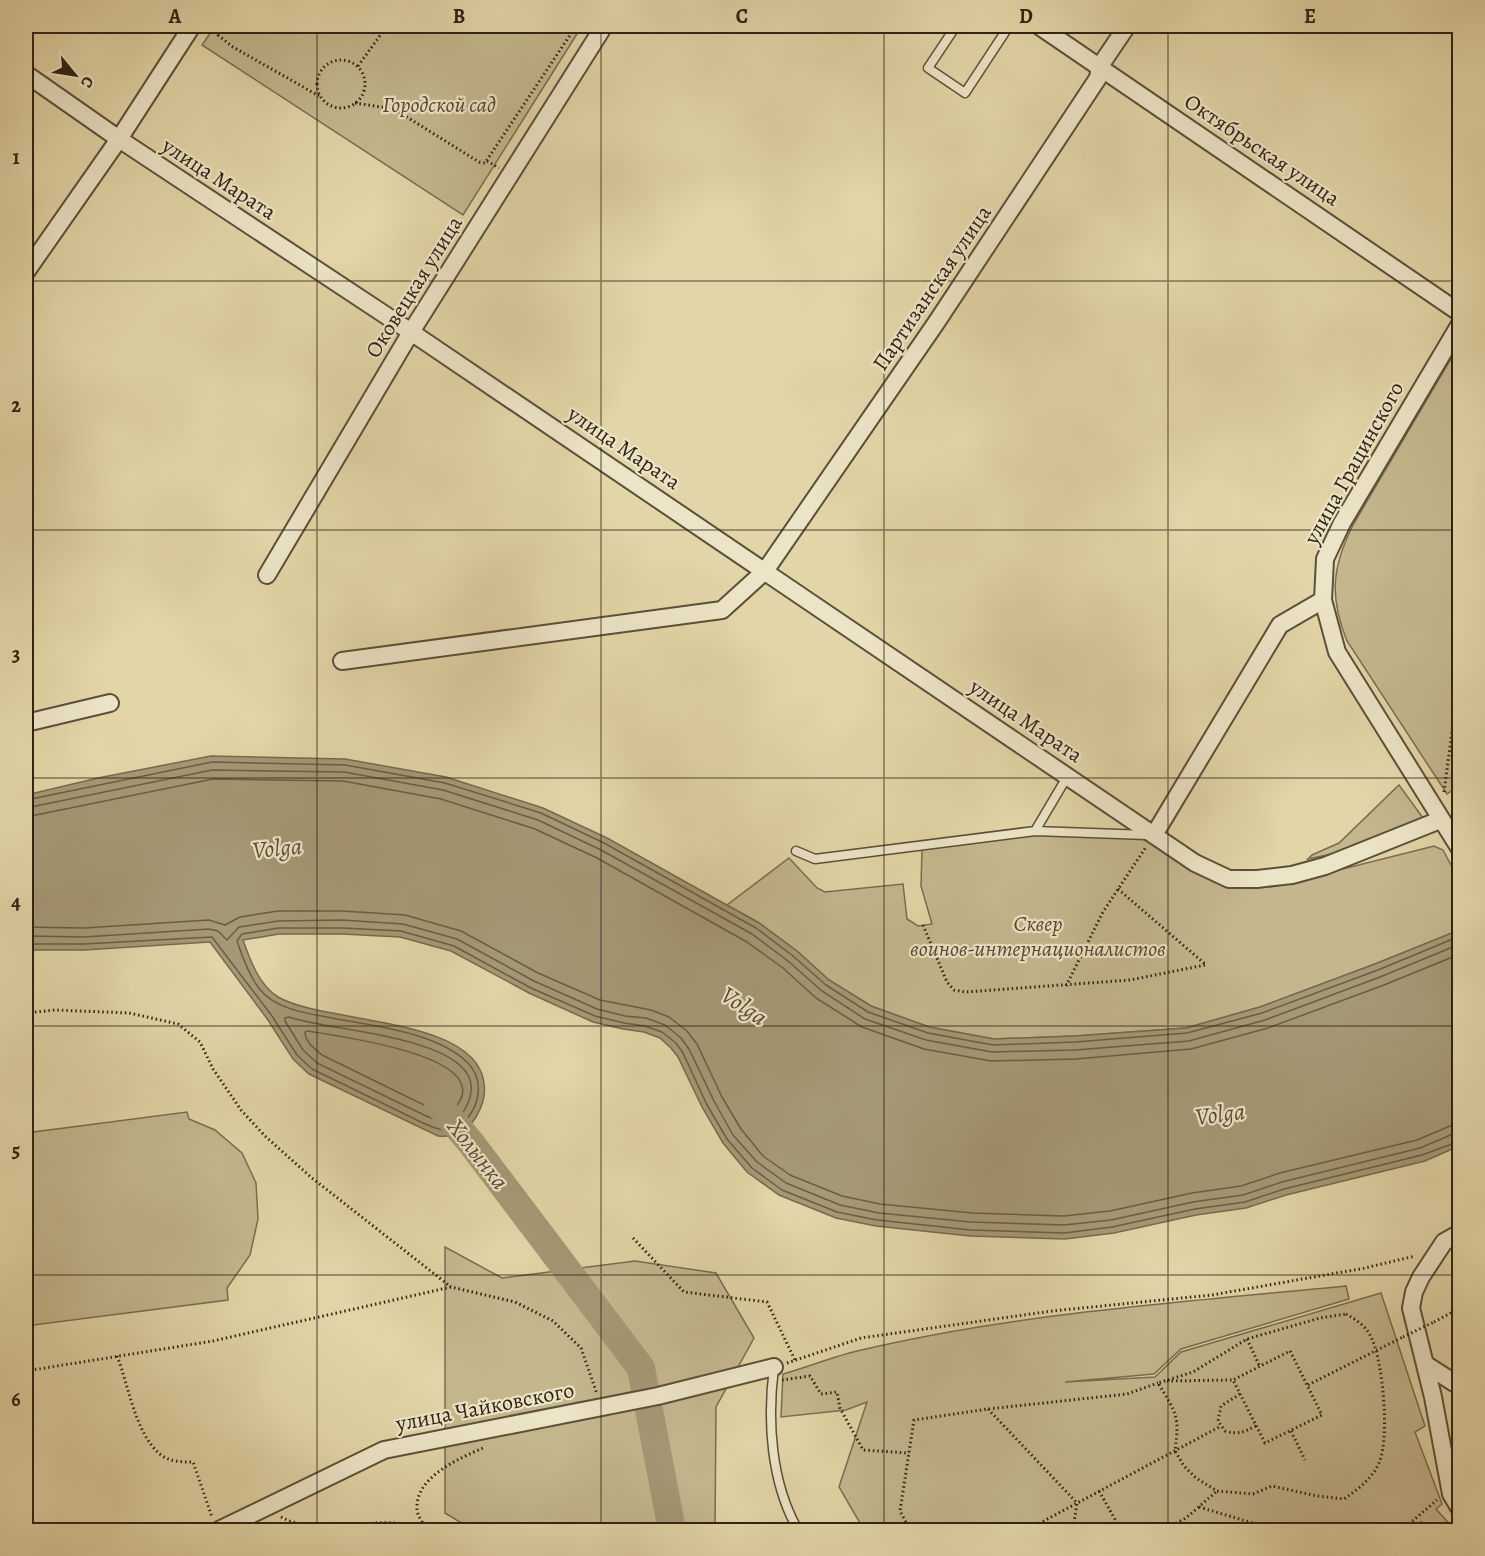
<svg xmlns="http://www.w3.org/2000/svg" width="1485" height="1556" font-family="Alegreya,serif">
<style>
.green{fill:#c4b78e;stroke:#7a6c50;stroke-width:1.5}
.water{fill:#a59875;stroke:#76694e;stroke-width:1.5}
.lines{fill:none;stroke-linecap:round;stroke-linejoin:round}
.shore{stroke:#6a5d44;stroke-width:1.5}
.river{stroke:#a59875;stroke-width:28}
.service-casing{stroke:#5c4f38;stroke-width:11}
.minor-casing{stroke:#5c4f38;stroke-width:20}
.path{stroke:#302213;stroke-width:3;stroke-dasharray:1.5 3;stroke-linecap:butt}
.service{stroke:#ece4c6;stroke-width:8}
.minor{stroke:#ece4c6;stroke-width:16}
.path-bridge{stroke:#302213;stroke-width:3;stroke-dasharray:1.5 3;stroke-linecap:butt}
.grid{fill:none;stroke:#302213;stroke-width:1.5;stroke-opacity:0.55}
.labels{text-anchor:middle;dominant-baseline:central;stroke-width:4.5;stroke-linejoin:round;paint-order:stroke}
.park-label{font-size:22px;font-style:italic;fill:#554732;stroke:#ece4c6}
.street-label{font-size:22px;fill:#302213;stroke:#ece4c6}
.water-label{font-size:24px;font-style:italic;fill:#594b35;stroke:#ece4c6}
.neatline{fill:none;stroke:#302213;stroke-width:2}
.grid-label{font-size:20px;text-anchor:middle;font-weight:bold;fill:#302213}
</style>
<rect width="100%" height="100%" fill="#e2d5a7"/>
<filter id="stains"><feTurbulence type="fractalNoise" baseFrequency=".00333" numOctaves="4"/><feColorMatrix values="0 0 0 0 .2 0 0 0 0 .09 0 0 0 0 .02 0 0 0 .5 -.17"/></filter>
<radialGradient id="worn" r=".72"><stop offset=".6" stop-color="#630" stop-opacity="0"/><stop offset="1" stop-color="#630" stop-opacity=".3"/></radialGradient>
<path class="green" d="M215,26h367l-119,189 -261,-170z
M1459,345l1,440 -13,9 -100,-153c-18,-44 -15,-74 6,-116z
M1399,785l24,33 -4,5 -73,28 -38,8 4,-4 27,-12z
M1033,835l108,3 92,45 38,4 163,-41 9,4 16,30 1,50 -85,34 -115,43 -74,21 -111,8 -81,3 -65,-12 -58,-21 -42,-26 -32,-29 -38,-28 -32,-18 62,-47 28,30 8,4 78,-8 4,35 11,7 14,-2 -11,-38 1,-37z
M187,1112l2,7 26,11 27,23 14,30 2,36 -8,36 -23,33 1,12 -202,26v-193z
M445,1247l57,31 133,-17 81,12 38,65 -38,69 -1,123h-242l-28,-17z
M1346,1286l3,13 -168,50 -27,25 -89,8 90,-5 26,-25 200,-59 44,133 -10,6 27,72 -6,5 19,21h-43l10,-9 -12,9h-155l-2,-4v4h-389l-25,-43 28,-85 -21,8 -65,7 2,-43c25,-7 49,-17 74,-23 159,-38 327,-49 489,-65z"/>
<path class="water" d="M211,756l134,3 101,18 97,31 64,30 152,85 38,28 32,29 42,26 58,21 65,12 81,-3 111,-8 74,-21 115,-43 84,-34v216l-34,15 -139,34 -40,13 -50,7 -82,18 -49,6 -95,-3 -94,-10 -40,-8 -57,-23 -32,-23 -24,-29 -21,-36 -24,-50 -7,-9 -11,-10 -16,-6 -21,-3 -30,-7 -64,-29 -78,-42 -51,-14 -58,-3h-63l-36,6c7,20 16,45 35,57 46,27 198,19 206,86 2,12 -2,24 -8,34 -11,17 -19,20 -38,19l-129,-62 -16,-15 -25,-39 -58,-78 -126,8h-58v-155l72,-17z"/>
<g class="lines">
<path class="shore" d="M26,800l186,-38 133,3 100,18 96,30 63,30 152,85 37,28 33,29 42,27 60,21 65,12 82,-3 112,-9 75,-20 116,-43 82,-34
M26,808l186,-38 132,2 99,18 95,30 63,30 151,84 36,27 34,30 43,28 61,21 66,12 83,-2 114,-9 76,-21 115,-43 80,-33
M26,817l187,-38 130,2 98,18 94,30 62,29 150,84 36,26 33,30 46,29 62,22 67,12 85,-2 115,-10 77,-21 116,-43 76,-31
M26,927l58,1 125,-8 16,5 15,-8 38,-6h65l62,4 56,16 77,42 62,27 51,10 18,7 18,14 10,13 25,53 19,32 22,27 27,19 52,21 38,8 92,9 92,3 46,-5 82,-18 49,-7 39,-13 137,-33 33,-14 10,-2
M26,936l58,1 125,-8 9,2 9,9 12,-13 39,-6 64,-1 61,4 54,15 77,42 63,28 28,7 21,2 19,7 16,13 8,11 25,52 19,34 24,27 29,21 54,22 39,8 92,9 93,3 47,-5 82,-18 50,-7 39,-13 138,-34 33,-14 7,-1
M26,944h58l128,-7 60,79 25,39 15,14 109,53c9,4 19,9 30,8 6,0 11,-5 15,-10 14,-16 18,-40 2,-57 -32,-32 -98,-37 -141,-46 -24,-4 -54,-9 -69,-30 -8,-11 -17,-34 -21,-46l5,-7 37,-6h63l59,3 53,15 77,42 64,28 29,7 21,3 17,6 14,11 7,10 24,52 20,34 25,29 30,22 55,22 40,8 94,10 93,3 48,-6 83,-18 50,-7 39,-13 138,-34 38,-14
M289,1017c36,14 190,19 182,75 -2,13 -9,24 -20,31l-10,-1 -17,-7 -107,-52 -14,-13 -18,-29v-3z
M308,1031c27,5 205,26 141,83l-6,-1 -15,-6 -106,-52c-7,-6 -17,-13 -17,-23z"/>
<path class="river" d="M438,1104l33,39 170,225 31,162"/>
<g class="service-casing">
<path id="service" d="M956,26l-28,42 37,25 44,-67
M1035,831l32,-54
M796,851l19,8 220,-28 112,4
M774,1367c-7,54 -3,116 24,163"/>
</g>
<g class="minor-casing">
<path id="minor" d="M1039,26l421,287
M26,74l93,65 292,193 784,531 34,16h28l35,-4 33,-9 115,-46
M26,272l93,-133 73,-113
M1460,324l-118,199 -17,36 -2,41 14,52 123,197
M267,575l144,-243 193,-306
M342,661l380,-51 43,-39 171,-248 162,-245 2,-12 27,-40
M26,723l84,-20
M1154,835l126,-210 43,-25
M1460,1233l-16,9 -23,35 -7,15 -3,16 22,89 18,97 9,15
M1425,1364l31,20h4
M219,1530l165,-80 274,-54 116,-29"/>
</g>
<path class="path" d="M219,26l-1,9 15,12 86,49
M317 84a24 24 0 1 1 48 0a24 24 0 1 1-48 0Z
M358,66l29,-40
M355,103l39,6 85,53 6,1 91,-137
M487,161l12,7
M1444,792l16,-120
M1118,889l87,75
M923,925l24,57 7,8 12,2 164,-12 75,-15
M1066,986l37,-74 43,-65
M26,1013l29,-3 74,3 49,11 22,18 13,27 28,41 24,26 47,42 139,109
M633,1238l51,54 83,10 28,58
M1346,1314c11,6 21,13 26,25 11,24 18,99 7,124 -7,16 -21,26 -35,36l-27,-3 -45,-10 -19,8 -36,-3 -21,-13 -12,-12 -9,-15c5,-36 1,-38 -17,-68l35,-11 54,-33 73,-21z
M1434,1322l26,-14
M1247,1339l13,28
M1290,1351l32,64 -57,28 -32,-63z
M117,1356c12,30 18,78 44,99 9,7 22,7 32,7l19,55
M787,1363l74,-25 191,-27 160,-16 153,-27 50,-12
M26,1371l187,-30 238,-54 64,15 38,19 28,27 16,46
M782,1380l28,-4 11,18 16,-2 3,16 23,42 46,3
M1167,1381l66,-1
M1308,1385l95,-48
M1240,1394l-19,12 -3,15 7,10c13,4 19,1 31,-5
M988,1409l89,94 -4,27
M1291,1431l14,29
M1099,1491l22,39
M1199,1507l77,23
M281,1517l8,4 36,9
M345,1530c26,-11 54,-8 81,-2
M427,1530c-3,-6 -10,-14 -10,-21 -2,-32 43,-51 66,-61
M910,1530l-10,-19 14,-91 74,-11 139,-15 31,-11
M1027,1530l194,-104
M1164,1530l22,-12 31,-27
M1402,1530l35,-30"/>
<use href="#service" class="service"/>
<use href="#minor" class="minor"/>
<path class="path-bridge" d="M1403,1337l31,-15"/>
</g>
<path class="grid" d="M317,26v1504M601,26v1504M884,26v1504M1168,26v1504M26,281h1434M26,530h1434M26,778h1434M26,1026h1434M26,1275h1434"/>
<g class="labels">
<g class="park-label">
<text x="439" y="105">Городской сад</text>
<text x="1038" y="924">Сквер<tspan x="1038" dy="25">воинов-интернационалистов</tspan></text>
</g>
<g class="street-label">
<text transform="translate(1262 150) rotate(34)">Октябрьская улица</text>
<text transform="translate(219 179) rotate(33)">улица Марата</text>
<text transform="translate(414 287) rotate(-58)">Оковецкая улица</text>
<text transform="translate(932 288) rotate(-56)">Партизанская улица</text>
<text transform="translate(624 448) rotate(34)">улица Марата</text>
<text transform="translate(1354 463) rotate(-61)">улица Грацинского</text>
<text transform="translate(1026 721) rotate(34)">улица Марата</text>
<text transform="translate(485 1407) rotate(-11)">улица Чайковского</text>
</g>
<g class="water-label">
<text transform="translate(277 848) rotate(-5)">Volga</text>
<text transform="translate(744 1006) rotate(34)">Volga</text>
<text transform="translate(1220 1114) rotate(-7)">Volga</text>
<text transform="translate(478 1154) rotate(52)">Холынка</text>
</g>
</g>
<rect width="1485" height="1556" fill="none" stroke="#e2d5a7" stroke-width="66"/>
<g transform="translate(75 75) rotate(120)" stroke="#ece4c6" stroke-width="4.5" paint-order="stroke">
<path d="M0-4.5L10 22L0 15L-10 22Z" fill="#302213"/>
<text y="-9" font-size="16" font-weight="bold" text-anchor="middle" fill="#302213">С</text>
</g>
<rect x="33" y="33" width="1419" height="1490" class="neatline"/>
<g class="grid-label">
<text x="175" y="23">A</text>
<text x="459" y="23">B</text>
<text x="742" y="23">C</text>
<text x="1026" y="23">D</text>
<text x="1310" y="23">E</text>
<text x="16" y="164">1</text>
<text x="16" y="412">2</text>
<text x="16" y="661">3</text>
<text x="16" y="909">4</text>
<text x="16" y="1157">5</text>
<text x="16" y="1406">6</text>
</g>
<rect width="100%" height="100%" filter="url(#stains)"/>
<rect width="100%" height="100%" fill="url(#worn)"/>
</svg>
